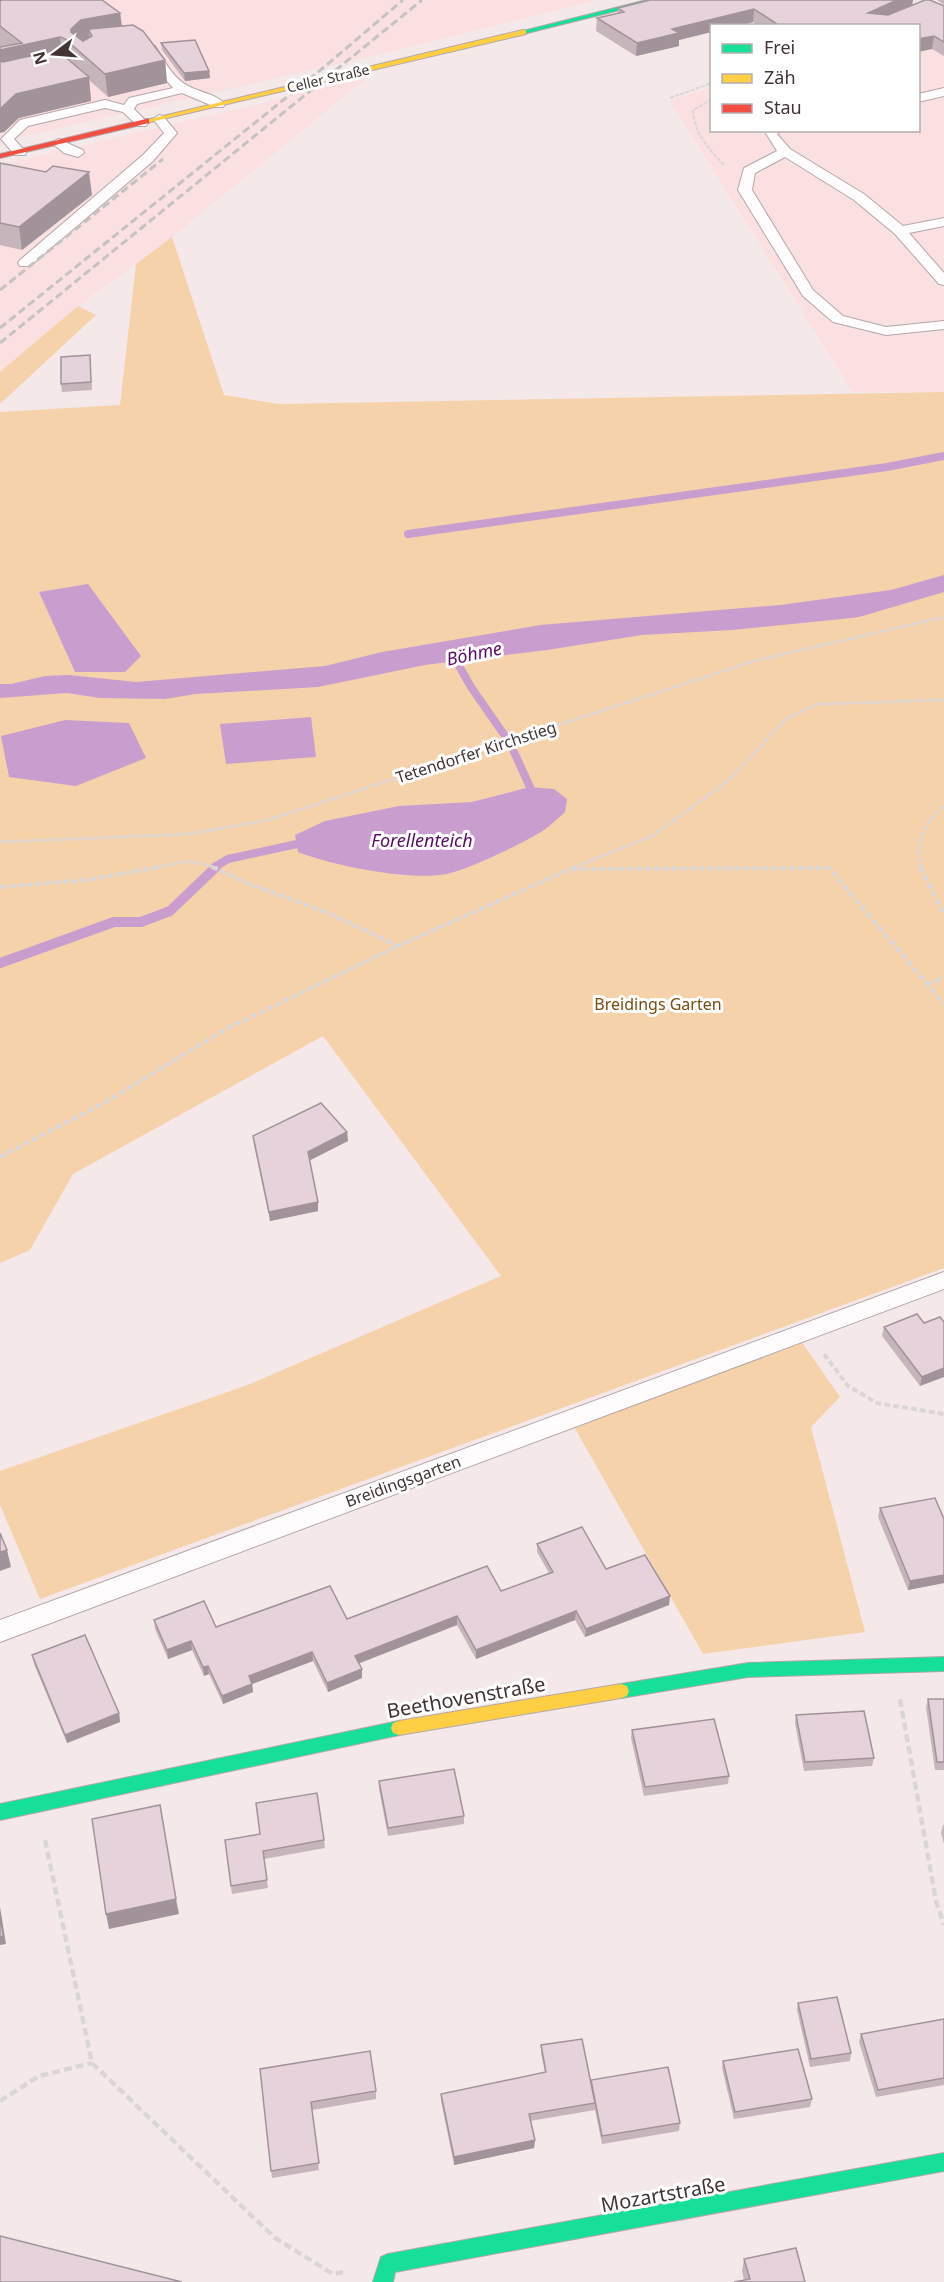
<svg xmlns="http://www.w3.org/2000/svg" width="944" height="2282" font-family="'Noto Sans',sans-serif">
<style>
.built{fill:#fae0e0}
.green{fill:#f6d2ab}
.water{fill:#ca9dcf}
.lines{fill:none;stroke-linecap:round;stroke-linejoin:round}
.stream-far1{stroke:#ca9dcf;stroke-width:8}
.stream{stroke:#ca9dcf;stroke-width:10}
.lane-casing{stroke:#b4a7a8;stroke-width:2}
.fast-casing{stroke:#b4a7a8;stroke-width:2}
.slow-casing{stroke:#b4a7a8;stroke-width:2}
.jam-casing{stroke:#b4a7a8;stroke-width:2}
.path-far3{stroke:#dbd6d6;stroke-width:2;stroke-dasharray:4 1.5;stroke-linecap:butt}
.path-far2{stroke:#dbd6d6;stroke-width:3;stroke-dasharray:4.5 2;stroke-linecap:butt}
.path-far1{stroke:#dbd6d6;stroke-width:4;stroke-dasharray:6 3;stroke-linecap:butt}
.path{stroke:#dbd6d6;stroke-width:4.5;stroke-dasharray:8 4;stroke-linecap:butt}
.lane{fill:#fefcfc;fill-rule:evenodd}
.fast{fill:#16e098;fill-rule:evenodd}
.slow{fill:#ffcf43;fill-rule:evenodd}
.jam{fill:#f24e42;fill-rule:evenodd}
.rail{stroke:#c5c2c2;stroke-width:3;stroke-dasharray:8 4;stroke-linecap:butt}
.wall{fill:#c6b5bb}
.shaded-wall{fill:#a19399}
.building{fill:#e6d2da;stroke:#a19399;stroke-width:1.5}
.labels{text-anchor:middle;dominant-baseline:central;stroke-width:6;stroke-linejoin:round;paint-order:stroke}
.far-street-label{font-size:14px;fill:#423434;stroke:#fff}
.street-label{font-size:16px;fill:#423434;stroke:#fff}
.park-label{font-size:16px;fill:#744e10;stroke:#fff}
.water-label{font-size:18px;font-style:italic;fill:#560b65;stroke:#fff}
.near-street-label{font-size:20px;fill:#423434;stroke:#fff}
</style>
<rect width="100%" height="100%" fill="#f5e8e9"/>
<path class="built" d="M0,0h597l-204,51 -371,86 -22,8z
M944,23v369h-91l-183,-291 41,-14 1,43h206v-104z
M370,75l-198,162 -94,69 -78,66v-207l259,-61z"/>
<path class="green" d="M172,237l52,158 55,9 665,-12v876l-904,331 -40,-94v-34l245,-85 256,-110 -178,-240 -250,138 -43,76 -30,13v-851l120,-7 16,-141z
M78,306l18,9 -96,89v-32z
M801,1341l39,56 -29,30 54,205 -162,22 -130,-229z"/>
<path class="water" d="M944,575v17l-85,25 -17,2 -110,11 -90,5 -95,15 -122,15 -107,22 -122,7 -31,5 -65,-1 -33,-5 -67,5v-14h11l34,-8 24,-1 67,7 189,-16 57,-14 158,-27 240,-20 111,-15z
M88,584l53,72 -16,16h-50l-36,-80z
M311,717l5,40 -90,7 -6,-40z
M65,720l64,3 17,35 -70,28 -67,-9 -8,-41z
M530,787l24,2 13,10 -2,13c-7,6 -14,13 -21,18 -18,12 -76,40 -97,44 -38,7 -113,-8 -149,-22l-3,-17 30,-14 74,-15 73,-4z"/>
<g class="lines">
<path class="stream-far1" d="M408,534l479,-67 57,-11
M454,657l17,30 34,49
M514,752l16,35
M213,868l15,-9 69,-15"/>
<path class="stream" d="M0,963l114,-41h27l29,-11 46,-44"/>
<g class="lane-casing">
<path id="lane" d="M151,45l4,1c10,16 18,33 35,41 12,6 26,7 35,17l-2,3h-8l-33,-14 -45,11 -3,5 14,14 -2,3h-8l-15,-14 -18,-4 -77,18 -14,13 12,13 -1,3h-10l-14,-16 19,-19 85,-20 19,5 5,-7 44,-10 -12,-14 -16,-25z
M944,88v8l-26,6v-8z
M159,115l4,1 14,17 -24,28 -123,105h-10l-2,-3 2,-3 123,-105 21,-22 -11,-14z
M764,130h19l-6,4 13,15 74,45 39,32 41,-8v8l-35,7 35,40v12l-5,-1 -44,-50 -41,-34 -69,-43 -30,16 -3,17 61,100 30,26 43,11 58,-6v8l-58,6 -53,-13 -30,-26 -65,-106 6,-22 33,-17z
M58,139l25,11 1,3 -6,4 -14,-4 -12,-10z
M944,1272v17l-944,353v-22z"/>
</g>
<g class="fast-casing">
<path id="fast" d="M647,0h13l-137,34 -4,-2z
M944,1657v14l-196,6 -127,21 -6,-2 -2,-5 2,-5 6,-2 127,-21z
M399,1721l6,2 2,5 -2,5 -6,2 -399,85v-16z
M944,2153v18l-549,101 -2,10h-20l8,-25 7,-3z"/>
</g>
<g class="slow-casing">
<path id="slow" d="M523,30h3v4l-380,89 -4,-2z
M621,1684l6,2 2,5 -2,5 -6,2 -222,37 -6,-2 -2,-5 2,-5 6,-2z"/>
</g>
<g class="jam-casing">
<path id="jam" d="M146,119h3v4l-149,35v-4z"/>
</g>
<path class="path-far3" d="M670,98l42,-15
M712,99l-19,11c2,25 15,38 32,56"/>
<path class="path-far2" d="M0,842l189,-8 79,-14 486,-159 190,-44
M152,868l38,-7 28,7
M572,868l80,-32 76,-55 59,-63 31,-14 126,-4
M921,868c-7,-28 4,-44 23,-63"/>
<path class="path-far1" d="M212,867l35,16 81,30 70,33
M576,867l-6,2 259,-1 115,136
M920,867l24,47
M0,887l86,-7 74,-13
M926,984l18,-6
M0,1157l102,-53 124,-75 172,-83 172,-77
M824,1354l24,32 29,17 67,11"/>
<path class="path" d="M900,1699l36,202 8,24
M45,1840l47,223 183,175 58,36 10,-2
M0,2101l39,-25 53,-13"/>
<use href="#lane" class="lane"/>
<use href="#fast" class="fast"/>
<use href="#slow" class="slow"/>
<use href="#jam" class="jam"/>
<path class="rail" d="M0,290l163,-131
M0,328l323,-260 80,-68
M0,343l422,-343"/>
</g>
<path class="wall" d="M645,0h268l-1,5 32,1v50l-12,-7 -14,-23h-160l-5,-4 -74,18v6l-43,10 -40,-25 1,-13 21,-5v-5l27,-6z
M937,0h7v5z
M0,1l120,12 2,13 43,34 2,23 -59,14 -19,-17 2,21 -72,17 -15,14 -3,-85 -1,-1z
M161,43l48,28 1,7 -25,3 -23,-31z
M0,163l92,32 -70,55 -22,-5z
M90,355l2,35 -30,2 -1,-8z
M347,1132l1,9 -39,20 9,50 -48,10 -16,-76 -1,-9z
M944,1322l-24,64 -38,-50 2,-9z
M880,1508l64,11v64l-36,7 -30,-73z
M537,1544l69,25 63,36 -84,32 -10,-17 -99,39 -19,-34 -99,38 4,6v9l-34,14 -15,-31 -61,23 1,8 -30,12 -14,-30 -5,2 -12,-26 -24,9 -13,-30 -1,-9 62,7 131,-8 154,-28 48,-18 -12,-21z
M32,1655l87,58 1,9 -53,21 -33,-79z
M928,1699h16v71h-9l-9,-63z
M796,1715l78,43 -2,8 -68,5 -9,-48z
M632,1730l97,46 -1,8 -84,12 -13,-58z
M379,1781l85,35v8l-76,12 -9,-47z
M943,1825h1v19l-3,-11z
M225,1840h99l1,8 -61,11 4,29 -36,6z
M798,2003l53,50 -1,8 -40,6 -13,-57z
M944,2019v66l-68,12 -17,-55 2,-8z
M541,2045l50,36 89,42 -1,8 -77,13 -7,-34 -65,11 5,19 -1,8 -80,17 -13,-64v-7l104,-21 -4,-20z
M723,2061l89,38 -2,8 -76,12 -12,-51z
M260,2069l116,22v8l-64,11 7,60 -47,8z
M744,2259l61,23 -61,-2 -2,-9z"/>
<path class="shaded-wall" d="M897,0h16l-1,5 -43,21 -1,-13z
M754,9l-1,13 -14,4h-28v6l-32,8v6l-43,10 1,-13 35,-14z
M120,13l3,22 -34,-4 1,11 -17,3 -2,-16 10,-9z
M934,36l-2,13 -14,3v-13z
M60,37l3,23 -63,15v-25z
M165,60l2,23 -59,14 -3,-23z
M209,71l1,7 -25,3 -1,-8z
M89,77l2,24 -72,17 -15,14 -4,1v-24l16,-15z
M89,172l3,23 -70,55 -3,-23z
M347,1132l1,9 -40,20v-9z
M318,1202v9l-48,10 -1,-9z
M944,1368v9l-24,9 2,-9z
M7,1550l4,17 -11,4v-19z
M944,1575v8l-36,7 2,-9z
M670,1596l-1,9 -84,32 1,-8z
M576,1611l-1,9 -99,39v-9z
M457,1616v9l-102,40v-9z
M191,1641l1,9 -24,9 -1,-9z
M312,1652l1,9 -61,23 1,8 -30,12 -1,-8 27,-20z
M208,1666l1,8 -5,2 -1,-9z
M362,1669v9l-34,14 -1,-9z
M119,1713l1,9 -53,21 -2,-8z
M176,1899l3,15 -70,15 -3,-15z
M0,1907l6,37 -6,1z
M535,2140l-1,8 -80,17v-8z"/>
<path class="building" d="M2,0h100l18,13 -39,7 -10,9v3l12,9 9,-5 -3,-5 1,-2 43,-4 10,6 22,29 -60,14 -40,-35 -5,-2 -60,13v-3l22,-4 -22,-17v-25z
M650,0h247l-29,13 20,2 37,-15h5l14,6v36l-10,-6 -16,3v-13h-138l-26,-17 -82,20 7,4 -42,10 -40,-25 27,-6 -6,-4z
M195,40l14,31 -25,2 -23,-30z
M57,50l32,27 -73,17 -16,15v-48l3,1z
M0,163l46,9 7,-6 36,6 -70,55 -19,-4z
M90,355l1,27 -30,2v-27z
M321,1103l26,29 -39,20 10,50 -49,10 -16,-76z
M917,1314l7,9 16,-6 4,5v46l-22,9 -38,-50z
M935,1498l9,21v56l-34,6 -30,-73z
M582,1527l24,42 39,-14 25,41 -84,33 -10,-18 -100,39 -19,-34 -102,40 7,13 -35,14 -15,-31 -63,24 3,8 -30,12 -14,-30 -5,1 -12,-26 -24,9 -13,-30 50,-19 12,26 114,-41 17,33 140,-53 14,25 52,-19 -16,-28z
M0,1533l7,17 -7,2z
M85,1635l34,78 -54,22 -33,-80z
M928,1699h16v63h-7z
M864,1711l10,47 -69,4 -9,-47z
M714,1719l15,57 -84,11 -13,-57z
M454,1769l10,47 -76,12 -9,-47z
M317,1793l7,47 -61,11 4,29 -36,6 -6,-46 35,-6 -4,-31z
M160,1805l16,94 -70,15 -14,-95z
M0,1913l3,23 -3,1z
M837,1997l14,56 -40,6 -13,-56z
M944,2019v59l-66,12 -17,-56z
M582,2039l13,64 -66,11 6,26 -81,17 -13,-63 105,-22 -5,-27z
M798,2049l14,50 -77,13 -12,-51z
M370,2051l6,40 -65,11 8,61 -48,8 -11,-102z
M668,2067l12,56 -78,13 -11,-56z
M0,2236l182,46h-182z
M796,2248l9,34h-71l16,-3 -6,-20z"/>
<g class="labels">
<g class="far-street-label">
<text transform="translate(328 78) rotate(-13)">Celler Straße</text>
</g>
<g class="street-label">
<text transform="translate(476 752) rotate(-18)">Tetendorfer Kirchstieg</text>
<text transform="translate(403 1481) rotate(-20)">Breidingsgarten</text>
</g>
<g class="park-label">
<text x="658" y="1004">Breidings Garten</text>
</g>
<g class="water-label">
<text transform="translate(474 653) rotate(-12)">Böhme</text>
<text x="422" y="840">Forellenteich</text>
</g>
<g class="near-street-label">
<text transform="translate(466 1697) rotate(-10)">Beethovenstraße</text>
<text transform="translate(663 2194) rotate(-10)">Mozartstraße</text>
</g>
</g>
<rect x="710" y="24" width="210" height="108" fill="#ffffff" stroke="#b3aeae" stroke-width="1.5"/>
<rect x="722" y="44" width="30" height="9" fill="#16e098" stroke="#b3aeae" stroke-width="1.5"/>
<text x="764" y="54" font-size="18" fill="#423434">Frei</text>
<rect x="722" y="74" width="30" height="9" fill="#ffcf43" stroke="#b3aeae" stroke-width="1.5"/>
<text x="764" y="84" font-size="18" fill="#423434">Zäh</text>
<rect x="722" y="104" width="30" height="9" fill="#f24e42" stroke="#b3aeae" stroke-width="1.5"/>
<text x="764" y="114" font-size="18" fill="#423434">Stau</text>
<g transform="translate(54 54) rotate(254)" stroke="#ffffff" stroke-width="4.5" paint-order="stroke">
<path d="M0-4.5L10 22L0 15L-10 22Z" fill="#423434"/>
<text y="-9" font-size="16" font-weight="bold" text-anchor="middle" fill="#423434">N</text>
</g>
</svg>
